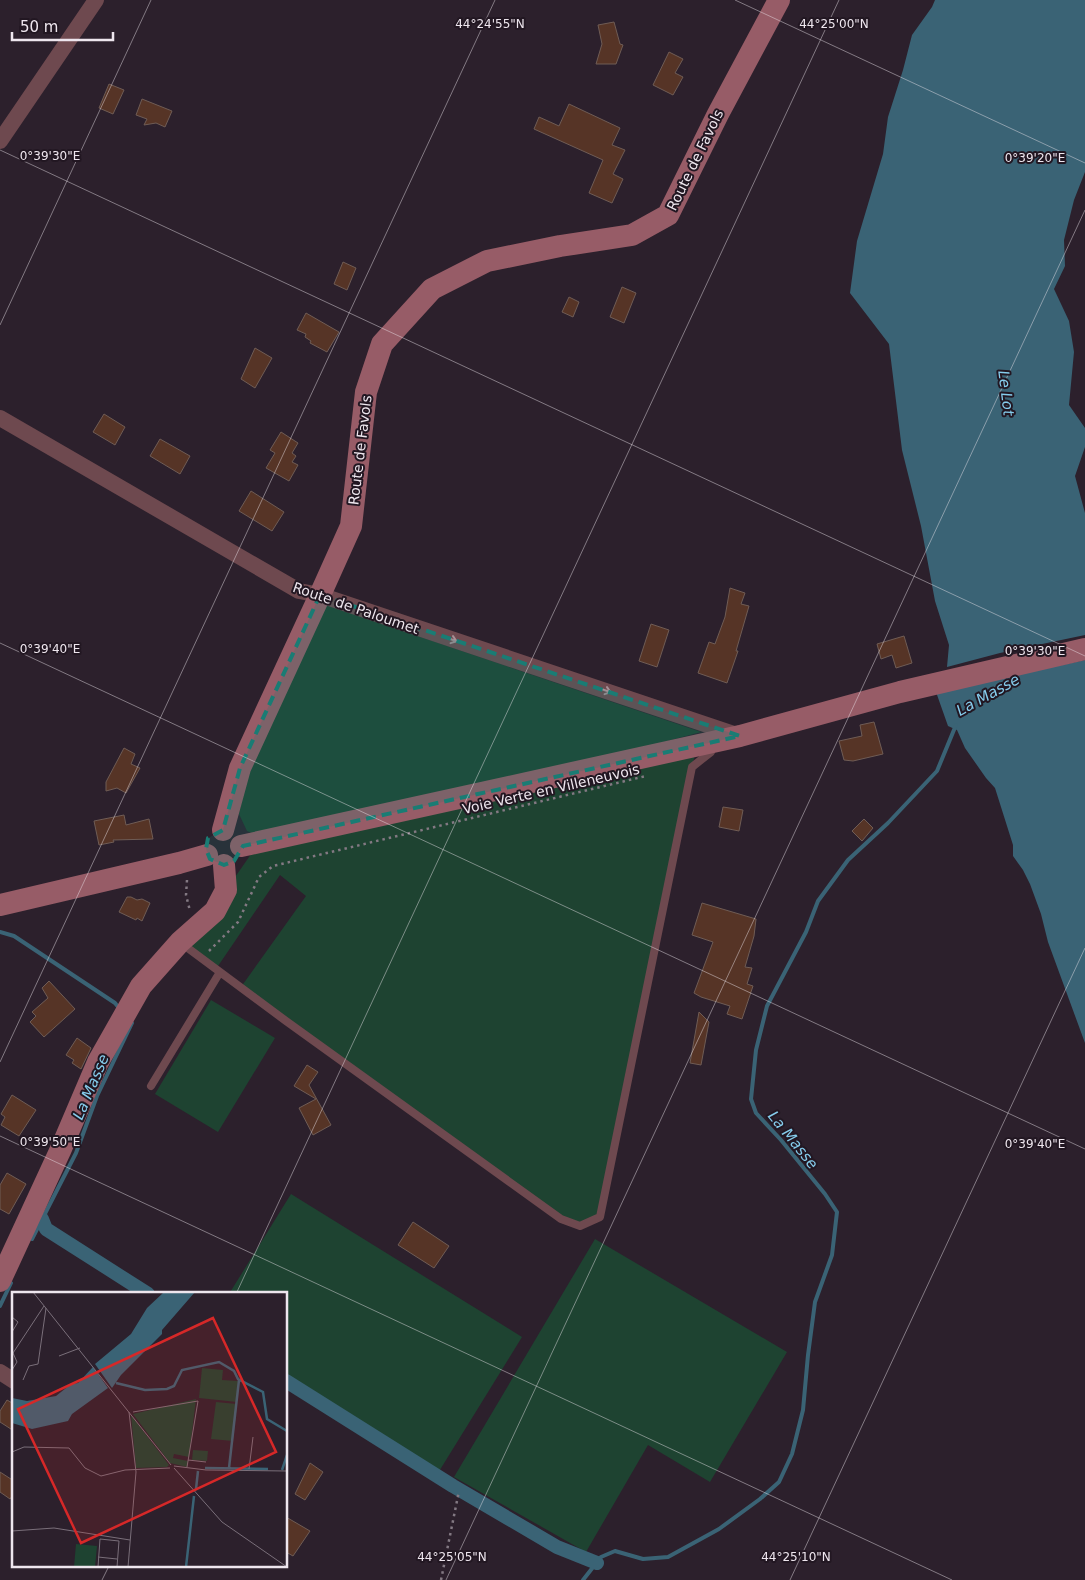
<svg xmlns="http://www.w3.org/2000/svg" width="1085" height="1580" font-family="'DejaVu Sans',sans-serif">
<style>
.green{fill:#1e4331}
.water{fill:#3a6375}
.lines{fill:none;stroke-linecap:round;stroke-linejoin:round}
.stream{stroke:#3a6375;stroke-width:4}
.canal{stroke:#3a6375;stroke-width:14}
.building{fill:#563426;stroke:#6f5c55}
.path{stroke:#837983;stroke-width:2.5;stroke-dasharray:2.5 4;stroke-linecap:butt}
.lane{stroke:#6e494f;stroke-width:8}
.street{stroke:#6e494f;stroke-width:16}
.secondary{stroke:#975c67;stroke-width:22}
.oneway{stroke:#a89097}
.marked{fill:#1a7c74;fill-opacity:0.2;stroke:#1a7c74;stroke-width:4;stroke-dasharray:10 6;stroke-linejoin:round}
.ticks{fill:none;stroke:#eee6ee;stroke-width:1;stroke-opacity:0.45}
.labels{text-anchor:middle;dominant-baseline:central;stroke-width:4;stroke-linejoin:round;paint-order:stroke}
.street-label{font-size:14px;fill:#eee6ee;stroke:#221722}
.water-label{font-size:15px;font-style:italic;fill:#86cded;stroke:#221722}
.inset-river{fill:none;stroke:#3a6375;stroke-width:2.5}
.inset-road{fill:none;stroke:#7a6f7a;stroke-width:1}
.view{fill:#d62828;fill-opacity:0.15;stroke:#d62828;stroke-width:2.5}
.inset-edge{fill:none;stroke:#eee6ee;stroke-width:2.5}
.ticks-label{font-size:12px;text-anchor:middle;fill:#eee6ee;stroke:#221722;stroke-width:4;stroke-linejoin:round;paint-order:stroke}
</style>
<rect width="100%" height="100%" fill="#2c202c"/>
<path class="green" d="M326,605l375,127 -112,30 -330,74 -12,-5 -8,-17 10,-48z
M697,746l-5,21 -92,450 -20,9 -19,-7 -320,-232 65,-91 -26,-21 -64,94 -36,-27 46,-52 32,-46z
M211,1000l64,38 -57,94 -63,-38z
M291,1194l231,143 -84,136 -152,-94v-85h-57z
M595,1239l192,113 -77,130 -62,-37 -62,107 -132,-75z"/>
<path class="water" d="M935,0h150v172l-11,28 -10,40 1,26 -11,23 15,32 5,31 -5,53 16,23v19l-10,29 10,37v122l-85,18 -53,14 2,-22 -14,-44 -14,-75 -19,-76 -13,-106 -39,-51 7,-52 26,-87 5,-37 15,-47 9,-35 20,-28z
M1085,660v383l-37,-101 -7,-28 -11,-30 -7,-14 -10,-14v-11l-18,-57 -9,-10 -21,-30 -8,-18 -9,-4 -12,-34z"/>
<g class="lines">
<path class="stream" d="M0,932l14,4 101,67 4,5
M32,1239l44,-86 21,-57 35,-73
M0,1306l11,-23
M583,1580l18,-23 14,-6 28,8 25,-2 51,-28 41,-30 19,-17 13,-28 11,-44 5,-55 7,-53 17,-47 5,-43 -12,-18 -44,-54 -25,-27 -5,-14 5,-49 11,-44 39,-74 12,-31 30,-41 40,-37 49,-52 19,-46"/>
<path class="canal" d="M42,1219l4,10 102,65
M286,1381l167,105 104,61 40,16"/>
</g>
<path class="building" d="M614,22l6,22 3,1 -7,19h-20l6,-20 -4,-19z
M669,52l14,7 -8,14 8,4 -10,18 -20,-10z
M109,84l15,6 -11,24 -14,-6z
M142,99l30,12 -7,16 -9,-4 -12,2 3,-6 -11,-4z
M569,104l51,24 -8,17 13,5 -12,24 10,5 -11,24 -23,-10 14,-33 -69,-31 5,-12 20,9z
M343,262l13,6 -9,22 -13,-6z
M622,287l14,6 -12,30 -14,-6z
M569,297l10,5 -6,15 -11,-5z
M306,313l33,19 -12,20 -17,-9 1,-2 -6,-4 1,-3 -9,-4z
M255,348l17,10 -17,30 -14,-9z
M104,414l21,13 -10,18 -22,-13z
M281,432l17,11 -6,10 4,3 -4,6 6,3 -9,16 -23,-13 9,-15 -5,-3z
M160,439l30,17 -10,18 -30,-18z
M251,491l33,21 -12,19 -33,-20z
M730,588l15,5 -4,11 8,2 -13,45h2l-11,32 -29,-10 11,-31 6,2 10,-27z
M651,624l18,6 -12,37 -18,-6z
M904,636l8,27 -16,5 -4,-13 -11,4 -4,-15z
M874,722l9,32 -30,7 -9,-1 -5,-19 23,-5 -2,-11z
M124,748l11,6 -4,10 9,4 -14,25 -9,-5 -11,3v-9z
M723,807l20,3 -4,21 -20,-4z
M124,815l2,10 23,-6 4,20 -40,1 1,2 -15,3 -5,-24z
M864,819l9,9 -11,13 -10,-10z
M127,897h4l6,3 5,-1 8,4 -8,18 -5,-3 -1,2 -17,-8z
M702,903l54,16 -2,17 -9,31 7,1 -5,16 6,2 -11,33 -15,-5 3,-8 -29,-9 -7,-4 19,-51 -21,-7z
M49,981l26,28 -31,28 -14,-15 6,-6 -4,-4 16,-14 -6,-10z
M699,1012l10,10 -8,43 -11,-2z
M77,1038l14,10 -10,21 -9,-6 2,-3 -8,-5z
M307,1065l11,7 -9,13 22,40 -18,10 -14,-27 17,-9 -22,-13z
M12,1095l24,15 -17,26 -18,-11 4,-8 -4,-3z
M7,1173l19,11 -17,30 -9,-5v-24z
M413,1222l36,24 -15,22 -36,-23z
M7,1400l7,4v27l-14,-9v-11z
M310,1463l13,9 -18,28 -10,-6z
M0,1472l14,9v12l-4,6 -10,-7z
M286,1517l24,14 -17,25 -7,-4z"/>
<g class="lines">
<path class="path" d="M187,880l-1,15 4,16
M209,951l29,-29 21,-45 14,-11 373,-90
M441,1580l18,-89"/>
<path class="lane" d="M181,943l105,78 275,198 19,7 20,-9 92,-450 19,-15v-3
M151,1086l69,-114"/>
<path class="street" d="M0,141l96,-141
M0,418l299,173 21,4 420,141
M0,1372l14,9"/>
<path class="secondary" d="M223,830l17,-62 80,-173 31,-69 15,-134 16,-48 50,-55 55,-28 73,-15 72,-11 36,-20 50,-101 61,-114
M241,846l499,-110 160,-44 185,-43
M0,905l179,-42 28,-8
M0,1281l60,-130 38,-89 43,-76 39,-44 35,-31 11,-21 -2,-25"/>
</g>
<defs><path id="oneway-shaft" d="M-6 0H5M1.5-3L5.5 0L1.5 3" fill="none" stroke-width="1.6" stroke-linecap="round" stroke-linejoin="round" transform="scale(1.25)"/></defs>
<g class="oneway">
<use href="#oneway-shaft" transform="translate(450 639) rotate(19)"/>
<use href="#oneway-shaft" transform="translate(604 690) rotate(19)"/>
</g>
<path class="marked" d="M320,595l420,141 -497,110 -9,15 -10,4 -14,-6 -4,-10 2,-11 15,-8 17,-62z"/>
<path class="ticks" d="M735,0l350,163M0,150l1085,506M0,325l151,-325M0,643l1085,506M0,1062l495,-1062M0,1136l952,444M236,1294l603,-1294M102,1580l7,-14M446,1580l639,-1370M790,1580l295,-632"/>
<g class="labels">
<g class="street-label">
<text transform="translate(695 160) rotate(-64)">Route de Favols</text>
<text transform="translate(360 450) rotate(-83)">Route de Favols</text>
<text transform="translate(356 608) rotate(19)">Route de Paloumet</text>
<text transform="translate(551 789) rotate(-13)">Voie Verte en Villeneuvois</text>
</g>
<g class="water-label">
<text transform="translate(1006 393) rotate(83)">Le Lot</text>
<text transform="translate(988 695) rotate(-29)">La Masse</text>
<text transform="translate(91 1087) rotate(-67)">La Masse</text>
<text transform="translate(793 1140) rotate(51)">La Masse</text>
</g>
</g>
<g transform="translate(12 1292)">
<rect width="275" height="275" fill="#2c202c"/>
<path d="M190,76l21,2 -1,10 16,1 -1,21 -38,-4zM184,107l-7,58 -15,-3 -1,4 15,3 -1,6 -17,-4 -37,-49zM204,110l21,2 -4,37 -22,-2zM119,123l38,50 -2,2 -31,1zM181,158l15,1 -1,10 -15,-1zM64,252l21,2 -2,21h-21z" fill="#1e4331"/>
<path d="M152,0h31l-33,38v4l-41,41 -9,13 -17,-24 36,-30 16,-26zM81,75l15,21 -36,26 -4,7 -36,8 -20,-6v-25l15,3 29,-5 15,-12 7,-1z" fill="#3a6375"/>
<path class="inset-river" d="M104,91l29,7 22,-1 7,-3 8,-16 37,-8 15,9 4,8 25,13 4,27 20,12M193,176l63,1M217,176l10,-88M270,178l5,-15M184,197l2,-18M174,275l8,-71"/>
<path class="inset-road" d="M21,0l138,173M0,25l6,5 -6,10M47,64l21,-8M0,78l5,-8 -4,-9 31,-47M11,88l6,-14 9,-2 8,-56M121,120l65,-11 -11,66M0,160l12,-5 45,1 16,20 16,8 24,-6 45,-2M176,168l18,2M162,174l32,4 81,1M162,176l48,54 65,45M237,177l4,-32M0,239l42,-3 76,12M88,247l19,2 -2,26M86,265l19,2M86,275l2,-28M116,275l8,-95 -7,-60"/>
<path class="view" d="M201,26l63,134 -195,91 -63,-134z"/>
<rect width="275" height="275" class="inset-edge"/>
</g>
<g class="ticks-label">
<text x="490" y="28">44°24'55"N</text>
<text x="834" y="28">44°25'00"N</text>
<text x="50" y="160">0°39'30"E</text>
<text x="1035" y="162">0°39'20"E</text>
<text x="50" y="653">0°39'40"E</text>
<text x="1035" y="655">0°39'30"E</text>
<text x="50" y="1146">0°39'50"E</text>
<text x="1035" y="1148">0°39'40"E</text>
<text x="452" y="1561">44°25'05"N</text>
<text x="796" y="1561">44°25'10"N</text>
</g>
<path d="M12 32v8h101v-8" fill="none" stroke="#eee6ee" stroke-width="2.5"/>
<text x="20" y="32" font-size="15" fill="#eee6ee" stroke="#221722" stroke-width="4" paint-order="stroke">50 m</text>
</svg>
